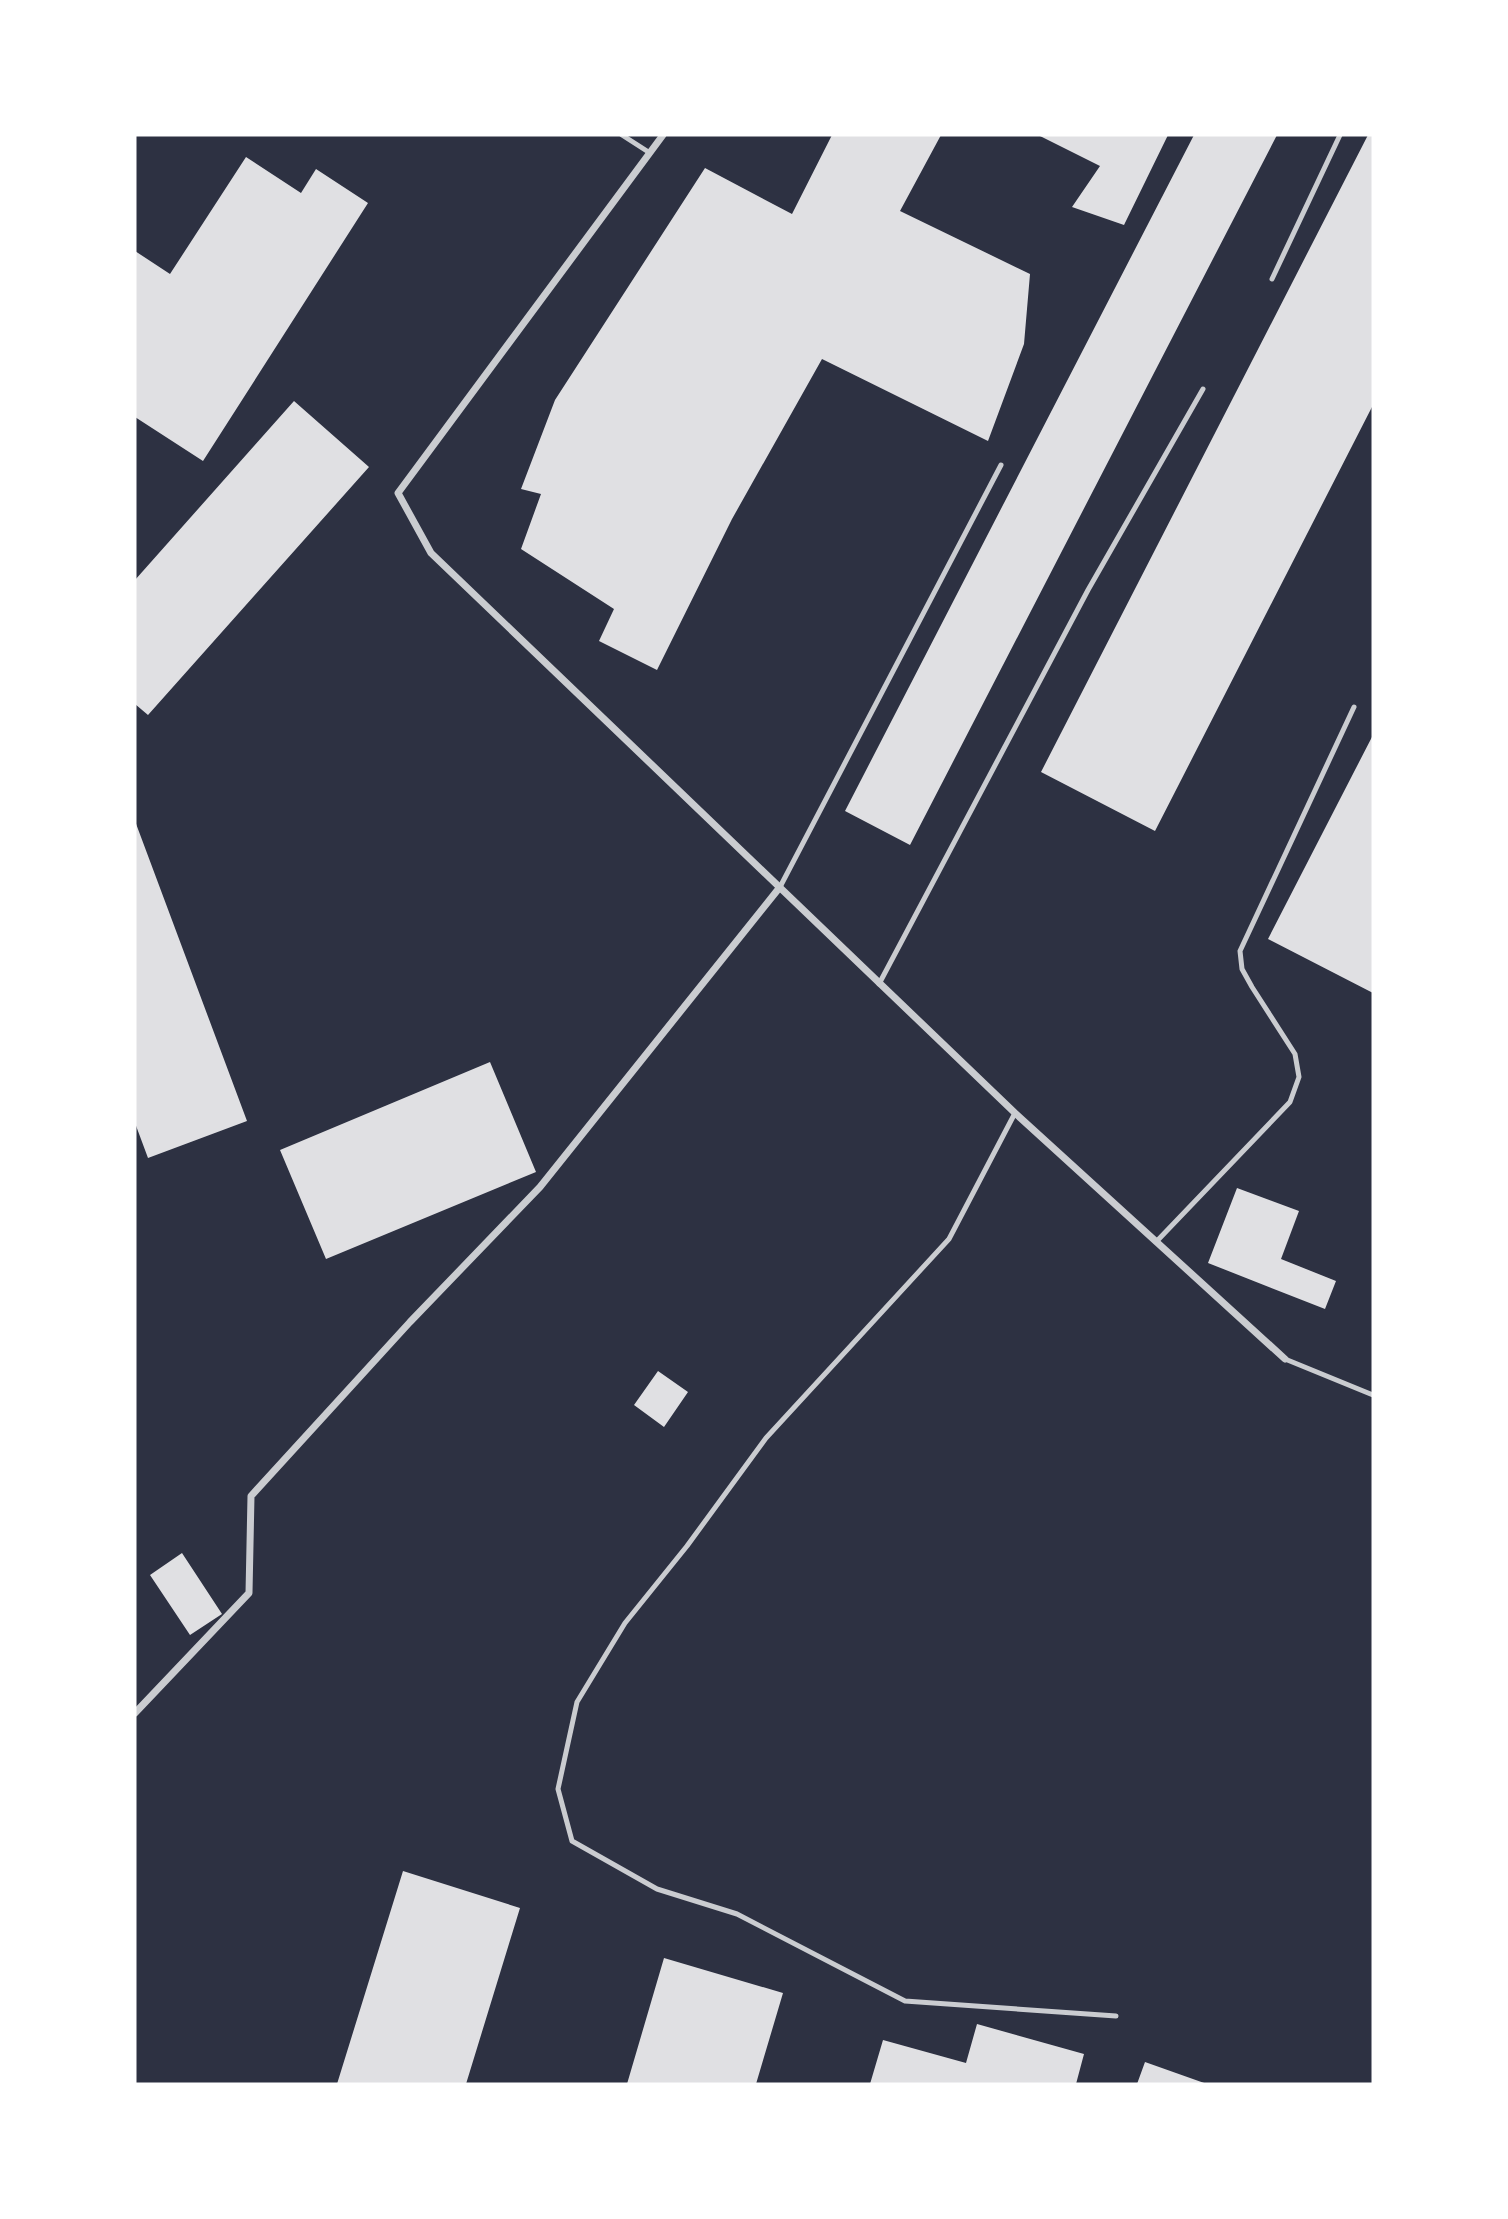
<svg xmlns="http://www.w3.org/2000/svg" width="1508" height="2219" font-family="'Source Sans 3',sans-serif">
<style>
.building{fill:#e0e0e3}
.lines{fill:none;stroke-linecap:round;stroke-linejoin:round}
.service{stroke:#caccd0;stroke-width:5}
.minor{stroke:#caccd0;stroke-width:7}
</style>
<rect width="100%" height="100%" fill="#2d3142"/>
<path class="building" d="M832,135h109l-41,76 130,63 -6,70 -36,97 -166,-82 -90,160 -75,151 -58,-29 15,-32 -93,-60 20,-55 -20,-5 34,-89 150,-232 87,46z
M1038,135h130l-44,90 -52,-18 28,-41z
M1194,135h83l-367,710 -65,-34z
M1368,135h5v270l-218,426 -114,-59z
M246,157l55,36 15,-24 52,34 -165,258 -68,-44v-166l35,23z
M294,401l75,66 -221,248 -13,-11v-124z
M1373,735v258l-105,-54z
M135,821l112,300 -99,37 -13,-35z
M490,1062l46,110 -210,87 -46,-109z
M1237,1188l62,23 -18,48 55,22 -11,28 -117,-46z
M658,1371l30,21 -24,35 -30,-22z
M182,1553l40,61 -32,21 -40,-60z
M403,1871l117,37 -54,176h-129z
M664,1958l119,35 -27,91h-129z
M977,2024l107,30 -8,30h-206l13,-44 83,23z
M1145,2062l62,22h-70z"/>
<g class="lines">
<path class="service" d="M622,135l28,18
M1272,279l68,-144
M780,887l221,-422
M879,984l209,-394 115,-201
M1015,1113l-66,126 -183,199 -79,108 -62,77 -48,79 -19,87 14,52 85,48 80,25 168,87 211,15
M1156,1242l134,-140 9,-25 -4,-23 -43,-67 -10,-18 -2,-18 114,-244
M1285,1359l88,36"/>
<path class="minor" d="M663,135l-265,358 33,60 584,560 270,246
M135,1713l114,-120 2,-97 159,-174 130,-135 240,-300"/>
</g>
<rect width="1508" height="2219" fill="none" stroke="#ffffff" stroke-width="273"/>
</svg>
